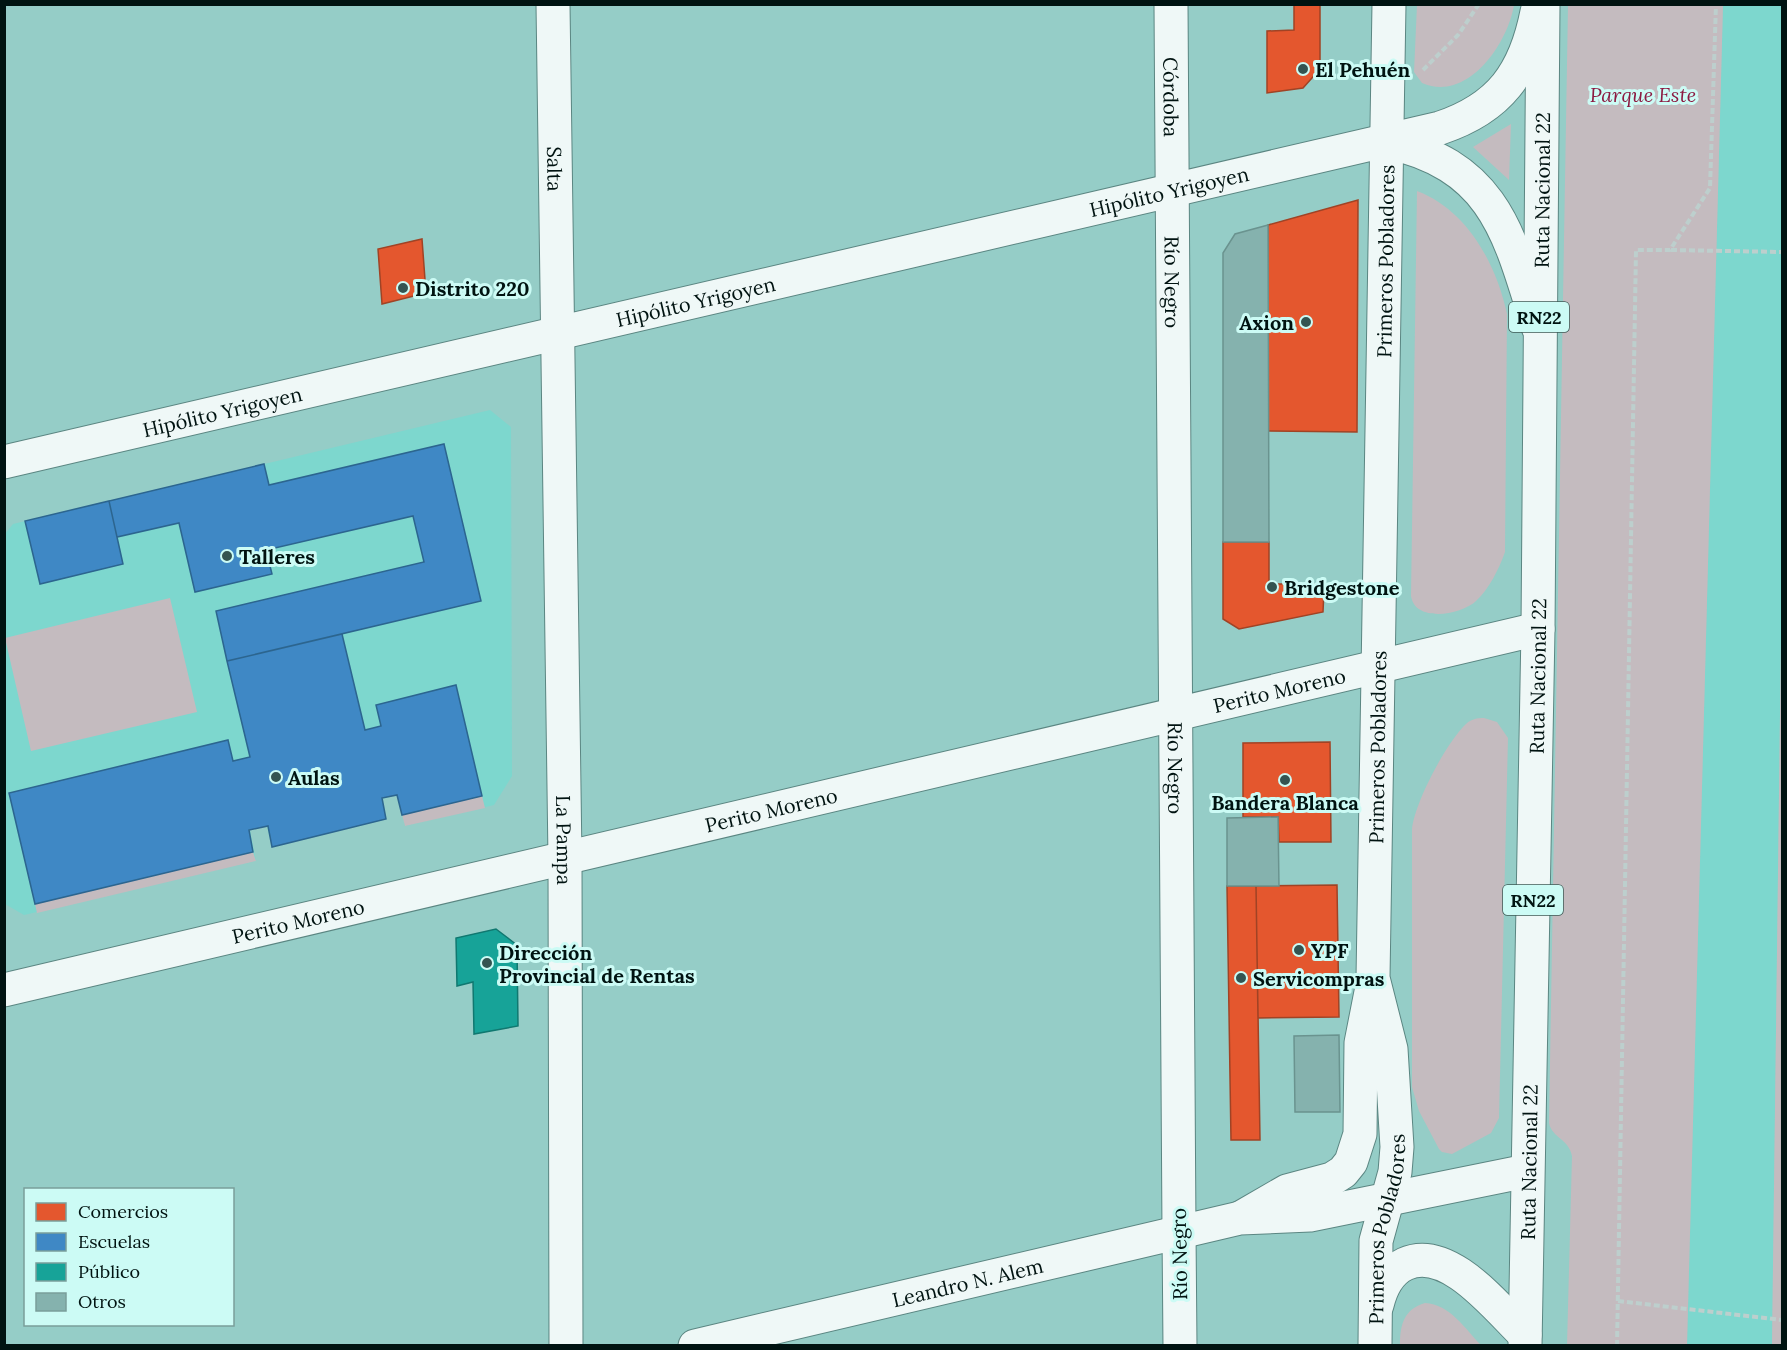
<svg xmlns="http://www.w3.org/2000/svg" width="1787" height="1350" font-family="Lora,serif">
<style>
.built{fill:#7dd7ce}
.green{fill:#c4bbbf}
.shops{fill:#e4572e;stroke:#a04325;stroke-width:1.5}
.schools{fill:#3f88c5;stroke:#2c658f;stroke-width:1.5}
.public{fill:#17a398;stroke:#107870;stroke-width:1.5}
.building{fill:#85b2ae;stroke:#6a938f;stroke-width:1.5}
.lines{fill:none;stroke-linecap:round;stroke-linejoin:round}
.street-casing{stroke:#5b8682;stroke-width:35}
.secondary-casing{stroke:#5b8682;stroke-width:35}
.highway-casing{stroke:#5b8682;stroke-width:35}
.path{stroke:#bdcfcd;stroke-width:4;stroke-dasharray:6 3;stroke-linecap:butt}
.street{stroke:#eff8f7;stroke-width:33}
.secondary{stroke:#eff8f7;stroke-width:33}
.highway{stroke:#eff8f7;stroke-width:33}
.poi-dot{fill:#345451;stroke:#ccfbf5;stroke-width:2}
.labels{text-anchor:middle;dominant-baseline:central;stroke-width:6;stroke-linejoin:round;paint-order:stroke}
.shield{fill:#ccfbf5;stroke:#3d5955;stroke-width:1.5}
.shield-label{font-size:18px;font-weight:bold;fill:#001311}
.poi-label{font-size:20px;font-weight:bold;fill:#001311;stroke:#ccfbf5;text-anchor:start}
.park-label{font-size:20px;font-style:italic;fill:#8c1a41;stroke:#ccfbf5}
.street-label{font-size:20px;fill:#001311;stroke:#ccfbf5}
</style>
<rect width="100%" height="100%" fill="#95cdc7"/>
<path class="built" d="M1723,5h59v553l-10,787 -85,1z
M490,410l21,17 1,349 -18,29 -89,21 -8,-31 -15,4 4,20 -114,28 -5,-21 -17,4 6,31 -232,54 -19,-11 -1,-369 9,-11z"/>
<path class="green" d="M1417,5v-1l97,1c-6,38 -46,98 -92,78l-8,-11z
M1568,5h155l-36,1340h-120l5,-189c-3,-17 -20,-18 -23,-33z
M1511,124l-2,56 -36,-33z
M1417,191c50,19 79,72 90,123l-2,238c-6,17 -16,37 -29,49 -15,14 -61,22 -65,-5z
M1782,558v787l-10,1v-1z
M170,598l27,114 -166,39 -26,-113z
M1484,718l13,4 11,16 -9,380 -8,15 -39,21 -10,-2 -3,-3 -20,-38 -7,-24v-258c3,-27 34,-86 54,-105 5,-5 11,-6 18,-6z
M482,796l3,12 -80,18 -3,-11z
M253,852l3,9 -219,52 -2,-9z
M1425,1303c25,1 40,26 56,42h-81c0,-20 4,-36 25,-42z"/>
<path class="shops" d="M1294,4h26v65l-17,19 -36,5v-62l27,-1z
M1358,200l-1,232 -89,-1v-206z
M422,239l4,54 -44,11 -4,-55z
M1223,542h46v42h49l6,6 -1,22 -84,17 -16,-10z
M1330,742l1,100h-52l-1,-25h-35v-74z
M1337,885l2,132 -81,1 -2,-132z
M1227,886h29l4,254h-29z"/>
<path class="schools" d="M444,444l37,157 -254,60 -11,-50 208,-49 -11,-46 -147,34 6,24 -77,18 -16,-69 -62,14 -8,-36 155,-37 5,21z
M109,501l14,63 -83,20 -15,-63z
M342,634l23,96 16,-4 -5,-21 80,-20 26,111 -80,19 -5,-20 -15,3 4,21 -114,28 -4,-21 -19,4 4,22 -218,52 -26,-111 219,-53 5,21 17,-4 -23,-96z"/>
<path class="public" d="M496,929l21,16 1,81 -44,8 -1,-52 -16,4 -1,-48z"/>
<path class="building" d="M1268,225l1,317h-46v-289l12,-19z
M1278,817l1,69h-52v-68z
M1339,1035l1,77h-45l-1,-76z"/>
<g class="lines">
<g class="street-casing">
<g id="street">
<path id="s1" d="M553,4l12,855 1,487"/>
<path id="s2" d="M1171,4l8,1228"/>
<path d="M1387,142c108,24 122,91 151,185"/>
<path id="s3" d="M4,462l1436,-334c60,-20 85,-55 97,-116"/>
<path id="s4" d="M4,990l1534,-361"/>
</g>
</g>
<g class="secondary-casing">
<g id="secondary">
<path d="M1242,1217l45,-26 45,-12 11,-7 8,-10 9,-28 1,-91 11,-56"/>
<path d="M1179,1232l1,114"/>
<path d="M1377,1305c4,-17 11,-33 28,-41 43,-20 92,44 120,71"/>
<path id="s5" d="M695,1346l545,-128 70,-3 217,-44"/>
<path id="s6" d="M1375,1346l1,-105 19,-69 2,-25 -6,-98 -18,-71 16,-974"/>
</g>
</g>
<g class="highway-casing">
<g id="highway">
<path id="s7" d="M1525,1346l13,-717 5,-625"/>
</g>
</g>
<path class="path" d="M1423,70l35,-35 21,-31
M1671,250l111,2
M1618,1301l164,19
M1617,1346l19,-1096h34l40,-62 6,-184"/>
<use href="#street" class="street"/>
<use href="#secondary" class="secondary"/>
<use href="#highway" class="highway"/>
</g>
<g class="poi-dot">
<circle cx="1303" cy="69" r="6"/>
<circle cx="403" cy="288" r="6"/>
<circle cx="1306" cy="322" r="6"/>
<circle cx="227" cy="556" r="6"/>
<circle cx="1272" cy="587" r="6"/>
<circle cx="276" cy="777" r="6"/>
<circle cx="1285" cy="780" r="6"/>
<circle cx="1299" cy="950" r="6"/>
<circle cx="487" cy="963" r="6"/>
<circle cx="1241" cy="978" r="6"/>
</g>
<g class="labels">
<g class="shield">
<rect x="1509" y="302" width="60" height="30" rx="4.5"/>
<rect x="1503" y="885" width="60" height="30" rx="4.5"/>
</g>
<g class="shield-label">
<text x="1539" y="317">RN22</text>
<text x="1533" y="900">RN22</text>
</g>
<g class="poi-label">
<text x="1315" y="69">El Pehuén</text>
<text x="415" y="288">Distrito 220</text>
<text x="1294" y="322" text-anchor="end">Axion</text>
<text x="239" y="556">Talleres</text>
<text x="1284" y="587">Bridgestone</text>
<text x="288" y="777">Aulas</text>
<text x="1285" y="802" text-anchor="middle">Bandera Blanca</text>
<text x="1311" y="950">YPF</text>
<text x="499" y="952">Dirección<tspan x="499" dy="23">Provincial de Rentas</tspan></text>
<text x="1253" y="978">Servicompras</text>
</g>
<g class="park-label">
<text x="1643" y="94">Parque Este</text>
</g>
<g class="street-label">
<text stroke="none"><textPath href="#s2" startOffset="93">Córdoba</textPath></text>
<text stroke="none"><textPath href="#s1" startOffset="165">Salta</textPath></text>
<text stroke="none"><textPath href="#s7" startOffset="1156">Ruta Nacional 22</textPath></text>
<text stroke="none"><textPath href="#s3" startOffset="1196">Hipólito Yrigoyen</textPath></text>
<text stroke="none"><textPath href="#s6" startOffset="1090">Primeros Pobladores</textPath></text>
<text stroke="none"><textPath href="#s2" startOffset="278">Río Negro</textPath></text>
<text stroke="none"><textPath href="#s3" startOffset="710">Hipólito Yrigoyen</textPath></text>
<text stroke="none"><textPath href="#s3" startOffset="224">Hipólito Yrigoyen</textPath></text>
<text stroke="none"><textPath href="#s7" startOffset="670">Ruta Nacional 22</textPath></text>
<text stroke="none"><textPath href="#s4" startOffset="1310">Perito Moreno</textPath></text>
<text stroke="none"><textPath href="#s6" startOffset="604">Primeros Pobladores</textPath></text>
<text stroke="none"><textPath href="#s2" startOffset="764">Río Negro</textPath></text>
<text stroke="none"><textPath href="#s4" startOffset="788">Perito Moreno</textPath></text>
<text stroke="none"><textPath href="#s1" startOffset="836">La Pampa</textPath></text>
<text stroke="none"><textPath href="#s4" startOffset="302">Perito Moreno</textPath></text>
<text stroke="none"><textPath href="#s7" startOffset="184">Ruta Nacional 22</textPath></text>
<text stroke="none"><textPath href="#s6" startOffset="118">Primeros Pobladores</textPath></text>
<text transform="translate(1179 1254) rotate(-91)">Río Negro</text>
<text stroke="none"><textPath href="#s5" startOffset="280">Leandro N. Alem</textPath></text>
</g>
</g>
<rect width="1787" height="1350" fill="none" stroke="#001311" stroke-width="12"/>
<rect x="24" y="1188" width="210" height="138" fill="#ccfbf5" stroke="#7a9e9a" stroke-width="1.5"/>
<rect x="36" y="1203" width="30" height="18" fill="#e4572e" stroke="#7a9e9a" stroke-width="1.5"/>
<text x="78" y="1218" font-size="18" fill="#001311">Comercios</text>
<rect x="36" y="1233" width="30" height="18" fill="#3f88c5" stroke="#7a9e9a" stroke-width="1.5"/>
<text x="78" y="1248" font-size="18" fill="#001311">Escuelas</text>
<rect x="36" y="1263" width="30" height="18" fill="#17a398" stroke="#7a9e9a" stroke-width="1.5"/>
<text x="78" y="1278" font-size="18" fill="#001311">Público</text>
<rect x="36" y="1293" width="30" height="18" fill="#85b2ae" stroke="#7a9e9a" stroke-width="1.5"/>
<text x="78" y="1308" font-size="18" fill="#001311">Otros</text>
</svg>
